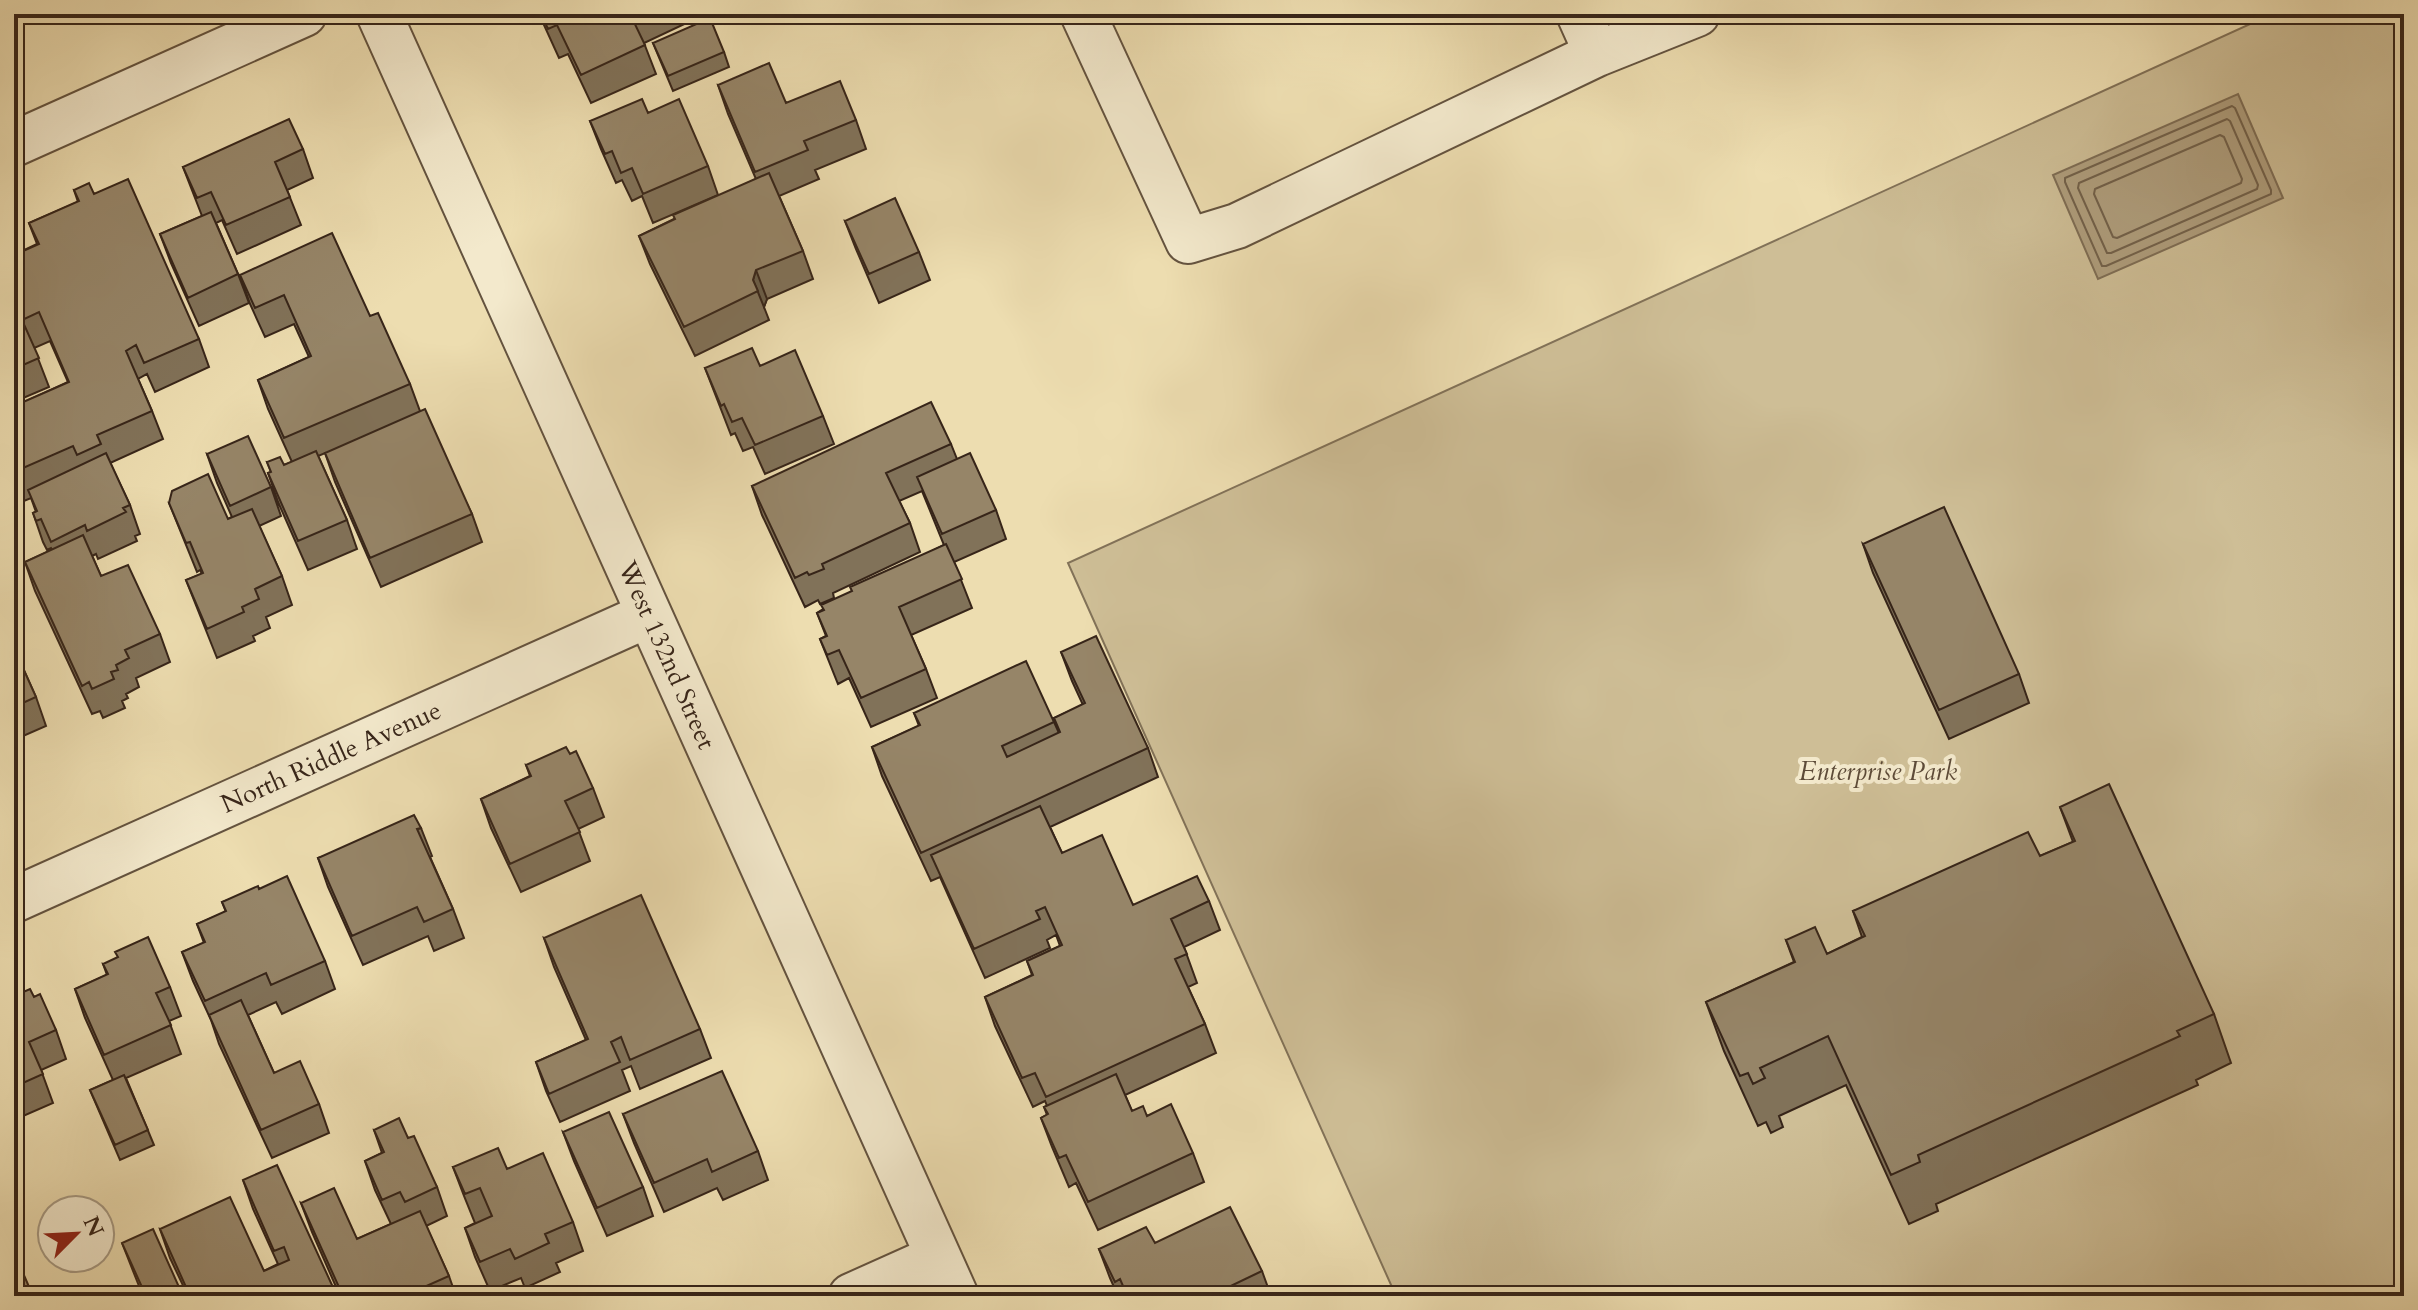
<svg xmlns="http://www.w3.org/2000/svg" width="2418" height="1310" font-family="Cardo,serif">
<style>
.green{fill:#cebe96;stroke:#827258;stroke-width:2}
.water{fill:#af9e7d;stroke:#7f6e55;stroke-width:2}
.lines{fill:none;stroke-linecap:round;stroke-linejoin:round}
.shore{stroke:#73624b;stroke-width:2}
.minor-casing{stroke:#64533f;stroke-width:48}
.minor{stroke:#f3e9cc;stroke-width:44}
.wall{fill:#817259;stroke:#372519;stroke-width:2;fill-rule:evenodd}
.shaded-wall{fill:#695d49;stroke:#372519;stroke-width:2}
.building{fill:#968568;stroke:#372519;stroke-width:2}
.labels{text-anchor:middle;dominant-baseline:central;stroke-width:8;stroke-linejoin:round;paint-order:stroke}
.street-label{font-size:26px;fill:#372519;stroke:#f3e9cc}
.park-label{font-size:26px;font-style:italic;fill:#5d4b38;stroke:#f3e9cc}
</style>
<rect width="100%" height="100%" fill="#edddb0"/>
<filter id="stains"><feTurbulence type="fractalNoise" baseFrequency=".0025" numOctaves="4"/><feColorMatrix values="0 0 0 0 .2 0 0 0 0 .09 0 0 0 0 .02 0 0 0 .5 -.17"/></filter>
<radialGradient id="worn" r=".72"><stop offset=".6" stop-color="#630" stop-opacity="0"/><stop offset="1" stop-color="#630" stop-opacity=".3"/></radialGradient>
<path class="green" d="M2272,14h132v1282h-1008l-328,-733z"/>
<path class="water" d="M2238,94l45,104 -185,81 -45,-104z"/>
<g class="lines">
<path class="shore" d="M2232,106l3,2 36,82v4l-165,72h-4l-37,-84v-4z
M2227,119l3,2 28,64 -1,4 -146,64h-4l-29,-65 1,-5z
M2220,135l4,2 18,42 -1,4 -124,55 -4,-1 -19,-43 1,-5z"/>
<g class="minor-casing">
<path id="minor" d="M379,14l577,1282
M1083,14l105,227 49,-15 360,-172 -18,-40
M1597,54l100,-40
M14,144l290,-130
M14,900l634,-285
M851,1296l87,-39"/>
</g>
<use href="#minor" class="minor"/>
</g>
<path class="wall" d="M539,14h152l2,6 -49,23 12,31 -65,29 -23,-49 -9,4z
M653,43l71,9 5,15 -56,24z
M718,85l138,35 10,29 -51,21 4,9 -40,17 24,55 10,28 -46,20 -3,8 5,13 -74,36 -45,-92 -11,-28 117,-57 -28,-65z
M648,113l60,53 10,29 -65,28 -11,-27 -10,5 -10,-21 -6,3 -15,-34 -11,-28z
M303,149l10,29 -26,12 14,35 -64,29 -15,-34 -6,3 22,51 11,29 -50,23 -28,-63 -11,-29 42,-18 -19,-49z
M74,190l20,4 105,145 10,28 -54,25 -8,-18 -9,5 14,32 11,28 -53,24 20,42 10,29 -5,2 2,5 -39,18 -2,-5 -4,2 9,20 59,58 10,28 -34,16 3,9 -13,7 2,4 -6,3 3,7 -22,10 -3,-7 -8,3 -57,-123 -10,-29 27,-12 -1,-2 -4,2 -4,-8 -10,-29 3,-1 -5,-14 -17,7v-250l23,-11 -8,-21 49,-21zM50,341l18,41 -50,23 -2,-4 33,-14 -15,-39z
M845,221l74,31 11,28 -51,23 -23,-54z
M240,275l130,41 40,68 10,27 52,103 10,28 -101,45 -46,-105 -10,-29 -7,3 29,64 10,29 -49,21 -30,-68 -10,-29 3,-1 -4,-10 17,3 8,-3 -24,-53 -10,-29 51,-23 -15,-33 -29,13 -15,-33z
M760,366l63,50 11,28 -69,30 -12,-27 -10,4 -8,-18 -4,2 -26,-67z
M951,444l6,15 39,51 10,29 -52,23 18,46 -61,27 15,34 11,29 -66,29 -22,-49 -11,6 -18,-45 6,-3 -9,-23 35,-22 92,-46 -22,-54 -23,10 11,22 10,29 -87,41 1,5 -14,6 -2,-4 -13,7 -43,-92 -10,-29z
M207,454l64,33 10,29 -22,10 23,50 10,29 -26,12 4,11 -17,8 2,5 -38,17 -31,-78 16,-6 -2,-4 -3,2 -28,-69 59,16 4,-2 -15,-34z
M1863,544l156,130 10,29 -80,36 -76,-166z
M14,648l22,49 10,29 -32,14z
M1061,652l87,96 10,29 -108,50 12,26 71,52 76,-4 11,29 -36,17 13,36 -9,4 17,37 11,29 -91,42 7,16 15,5 46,37 11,29 -106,48 -22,-47 -7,4 -17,-40 -11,-29 6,-3 -3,-8 3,-1 -2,-5 -12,6 -38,-81 -10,-29 47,-22 -5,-14 33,-15 -4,-11 -9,5 3,8 -65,30 -45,-101 -9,4 -49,-105 -10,-29 47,-21 -5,-13 140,9 5,11 -5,-15 29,-13 -11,-24z
M526,765l67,23 11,29 -26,12 12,32 -69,31 -30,-64 -10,-29 49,-23z
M2060,807l154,207 17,49 -35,17 2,5 -262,119 2,7 -29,13 -63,-139 -67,31 4,11 -12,6 -5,-11 -8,4 -34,-75 -18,-49 88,-40 -8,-22 41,14 35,-17 -9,-26 187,-55 33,-14z
M421,828l11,28 -2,1 23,52 11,29 -30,13 -6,-15 -65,29 -35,-78 -10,-29z
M259,889l66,72 10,28 -53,25 -6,-12 -28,13 26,58 45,31 10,29 -57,25 -53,-114 -8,-24 -18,-39 -11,-29 22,-9 -7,-19 29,-12 -4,-10z
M544,938l156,91 11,29 -71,31 -9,-23 -9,4 8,21 -70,31 -14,-31 -10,-29 50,-22 -32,-73z
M103,964l67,23 11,29 -12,5 12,33 -55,24 28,67 -34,15 -30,-70 23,-10 -28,-62 -10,-29 32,-14z
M14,996l20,1 22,33 10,29 -25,11 12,33 -39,17z
M623,1114l135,37 10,29 -45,20 -6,-12 -53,24 -30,-69z
M374,1130l34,8 29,49 10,29 -21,10 23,50 7,20h-116l-28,-64 -11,-29 56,36 34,-15 -16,-34 -10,-29 17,-8z
M563,1132l80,55 10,29 -46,20 -33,-75z
M453,1167l54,2 66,53 10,29 -27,12 4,9 -35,16 -4,-10 -31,13 -15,-34 -10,-29 10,-5 -11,-27z
M243,1180l94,116h-149l-18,-38 -10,-29 104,42 14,-7 -25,-55z
M122,1243l61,53h-40l-10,-25z
M1155,1243l107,28 9,25h-153l-8,-18 -11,-29z"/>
<path class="shaded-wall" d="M756,270l11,29 -3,8 -11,-27z"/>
<path class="building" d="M541,14h94l-4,2 14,29 -64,30 -24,-50 -9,4z
M710,18l14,34 -56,24 -15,-33z
M769,63l17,40 54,-22 16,39 -52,21 4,9 -53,22 -37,-87z
M642,99l6,14 31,-14 29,67 -65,28 -11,-26 -11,5 -9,-22 -7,3 -15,-33z
M289,119l14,30 -28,13 15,35 -64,28 -15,-33 -14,6 -14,-31z
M769,173l34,78 -47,19 -3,10 5,11 -74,36 -45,-91 36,-17 -2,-4z
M128,179l71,160 -55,24 -8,-18 -10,6 26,60 -55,24 4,9 -24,11 -4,-9 -59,26v-66l55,-24 -30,-70 -17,8 17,38 -25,11v-114l25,-11 -10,-21 50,-22 -5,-11 15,-7 5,11z
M895,198l24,54 -50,22 -24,-53z
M211,212l27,62 -50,24 -28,-64z
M332,233l38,83 8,-3 32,71 -126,54 -26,-58 53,-24 -27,-61 -29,13 -15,-33z
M752,348l8,18 35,-16 28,66 -68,29 -13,-27 -10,4 -8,-18 -3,2 -16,-38z
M931,402l20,42 -65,29 24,50 -88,41 2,5 -15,6 -2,-3 -12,6 -43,-92z
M425,409l47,105 -102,44 -45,-105z
M248,436l23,51 -41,19 -23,-52z
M316,451l31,69 -49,21 -30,-68 3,-1 -4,-10 13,-5 4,8z
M106,453l24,52 -7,3 3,4 -39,19 -2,-6 -34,17 -10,-23 -5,2 -3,-8 4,-2 -9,-21z
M970,453l26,57 -54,24 -25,-57z
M208,474l20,45 24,-10 30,67 -27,13 4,10 -17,8 2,5 -37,17 -21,-49 17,-7 -13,-31 -4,1 -17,-40 3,-12z
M1944,507l75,167 -80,36 -76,-166z
M83,535l18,41 27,-11 32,69 -35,16 4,8 -13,7 2,5 -7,2 3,7 -22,10 -3,-7 -7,4 -57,-124z
M946,544l16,35 -63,28 27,62 -65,29 -22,-48 -12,5 -7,-16 7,-3 -10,-23 7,-3 -3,-5 31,-14 -2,-4z
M1096,636l52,112 -227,105 -49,-106 48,-22 -6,-12 112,-52 28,61 -52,24 5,11 53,-25 -6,-14 31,-15 -24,-51z
M14,648l22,49 -22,10z
M566,747l4,7 6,-3 17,37 -28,13 15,31 -70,32 -29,-65 50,-23 -5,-11z
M2109,784l105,230 -37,17 3,5 -262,119 2,7 -29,13 -63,-139 -68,32 5,10 -12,6 -5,-11 -8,3 -34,-74 89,-40 -9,-22 29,-13 12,27 38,-18 -12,-25 175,-79 12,24 35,-15 -15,-34z
M1040,806l22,47 40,-18 31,70 64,-29 12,25 -38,18 16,35 -12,5 30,65 -159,73 -11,-24 -13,5 -37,-81 48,-22 -6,-14 35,-16 -17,-38 -9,4 4,8 -66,30 -43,-94z
M414,815l7,13 -4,1 36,80 -29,13 -7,-15 -65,29 -34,-78z
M287,876l38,85 -54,24 -5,-12 -61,28 -23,-49 23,-10 -8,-18 29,-13 -4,-9 36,-16 1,3z
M641,895l59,134 -70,31 -9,-23 -10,5 9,20 -71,32 -13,-32 52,-23 -44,-101z
M148,937l22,50 -14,6 15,32 -67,30 -29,-66 33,-15 -5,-10 15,-7 -3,-5z
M30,989l4,8 6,-3 16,36 -27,12 14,32 -29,13v-91z
M241,1000l33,73 26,-12 19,43 -58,26 -52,-115z
M722,1071l36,80 -46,21 -5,-13 -53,24 -31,-69z
M1116,1074l16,37 11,-5 4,10 24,-12 22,49 -105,49 -22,-47 -7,3 -18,-40 7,-4 -4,-7z
M124,1075l24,55 -33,15 -25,-55z
M609,1112l34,75 -46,21 -34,-76z
M399,1118l9,20 6,-2 23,51 -32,15 -5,-10 -18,8 -17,-39 19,-9 -10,-22z
M498,1148l9,21 36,-16 30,69 -28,12 4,9 -34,16 -5,-10 -30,13 -15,-34 27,-12 -12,-28 -15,6 -12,-27z
M277,1165l60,131h-147l-30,-67 70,-32 34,74 25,-11 -5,-13 -10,4 -31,-71z
M334,1188l23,51 63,-28 29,65 -45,20h-61l-42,-93z
M1230,1207l32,64 -52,25h-70l-4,-8 -10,5 -6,-14 -5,3 -16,-33 47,-22 9,16z
M153,1229l30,67h-37l-24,-53z
M23,1273l10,23h-19v-19z"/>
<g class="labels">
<g class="street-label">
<text transform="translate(667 655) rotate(66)">West 132nd Street</text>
<text transform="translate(331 757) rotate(-24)">North Riddle Avenue</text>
</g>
<g class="park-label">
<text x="1878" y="771">Enterprise Park</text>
</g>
</g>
<rect width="2418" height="1310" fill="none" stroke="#edddb0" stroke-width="48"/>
<rect x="16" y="16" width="2386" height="1278" fill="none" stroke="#372519" stroke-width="4"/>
<rect x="24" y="24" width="2370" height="1262" fill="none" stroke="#372519" stroke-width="2"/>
<g transform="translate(76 1234) rotate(66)"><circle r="38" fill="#f3e9cc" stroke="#a89b84" stroke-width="2"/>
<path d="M0-6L14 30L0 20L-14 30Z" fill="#8f2418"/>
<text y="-12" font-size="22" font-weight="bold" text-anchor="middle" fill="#372519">N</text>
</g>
<rect width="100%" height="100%" filter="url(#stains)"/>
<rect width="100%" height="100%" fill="url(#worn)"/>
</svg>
